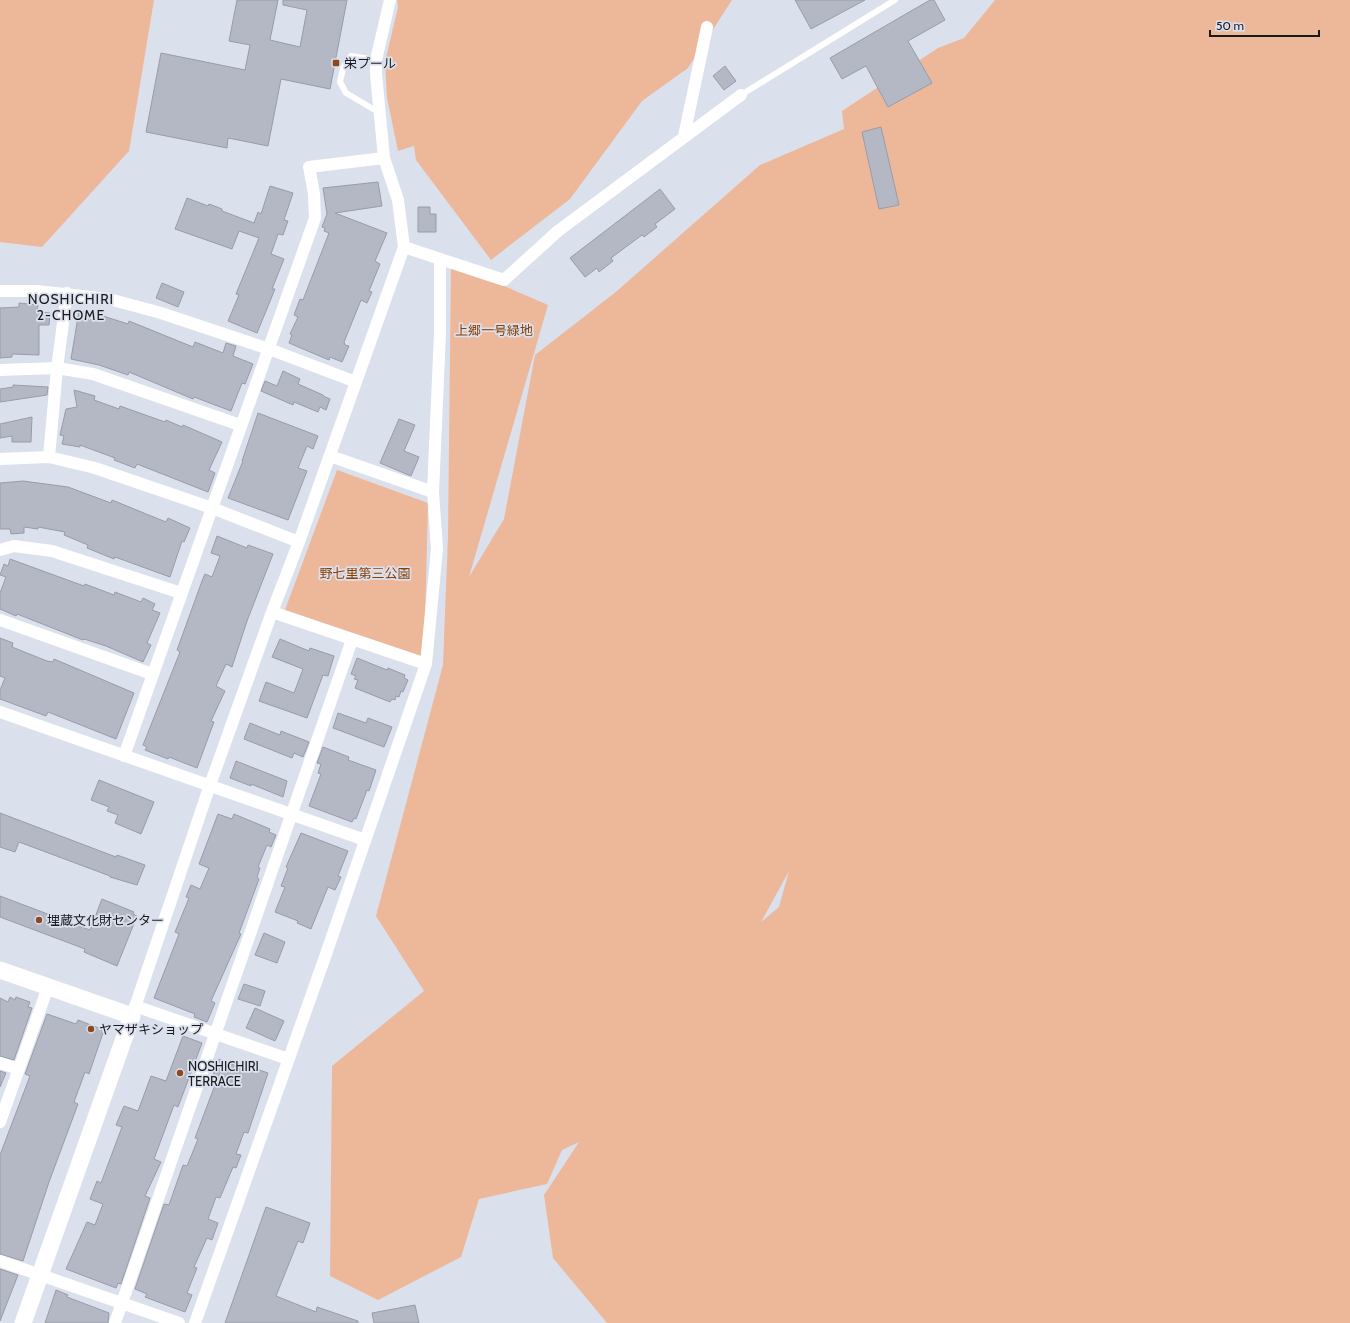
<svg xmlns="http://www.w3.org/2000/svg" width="1350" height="1323" font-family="Cabin,'Noto Sans JP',sans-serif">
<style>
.green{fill:#edb79a;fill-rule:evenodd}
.building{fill:#b4b8c5;stroke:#989ca8}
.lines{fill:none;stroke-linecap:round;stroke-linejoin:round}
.lane{stroke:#fff;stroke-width:6}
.street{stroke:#fff;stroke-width:12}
.secondary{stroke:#fff;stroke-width:17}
.poi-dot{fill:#8d491e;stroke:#dbe0ed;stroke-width:1.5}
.labels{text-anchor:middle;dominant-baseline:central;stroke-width:3.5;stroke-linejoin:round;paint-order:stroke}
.poi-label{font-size:13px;fill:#181a1e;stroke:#dbe0ed;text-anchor:start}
.park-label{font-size:13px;fill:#893e03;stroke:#dbe0ed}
.neighbourhood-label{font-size:14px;letter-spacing:1px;fill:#181a1e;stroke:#dbe0ed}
</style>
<rect width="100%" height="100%" fill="#dbe0ed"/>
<path class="green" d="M0,0h154l-25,151 -87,96 -42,-5z
M397,0h335l-44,68 -46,33 -72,98 -79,61 -75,-100 -2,-14 -16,5 -11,-53 -2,-36 13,-55z
M995,0h355v1323h-743l-54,-65 -9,-63 35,-53 -17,8 -15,34 -68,15 -18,58 -83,43 -48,-24 2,-210 92,-75 -48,-75 67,-251 5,-128 3,-274 97,42 -79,272 35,-58 31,-164 82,-64 143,-126 84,-36 -2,-18 96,-63 26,-10zM789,871l-10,36 -18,15z
M337,470l91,33 -4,157 -139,-50z"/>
<path class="building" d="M237,0h41l-8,40 30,7 7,-37 -24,-5v-5h64l-17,89 -49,-10 -13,67 -40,-8 -1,10 -81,-16 15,-79 84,17 5,-25 -21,-4z
M795,0h70l-54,29z
M930,0h4l11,20 -37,21 24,42 -44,24 -22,-41 -24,13 -12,-21z
M725,66l11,15 -12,9 -11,-14z
M881,127l18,78 -20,4 -17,-77z
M378,182l4,24 -47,7 52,20 -12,28 5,3 -11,27 3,1 -5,11 -6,-3 -17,42 1,3 4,1 -7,16 -12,-5 -1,3 -40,-17 3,-8 -2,-1 8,-17 -4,-2 6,-16 3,1 26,-67 -5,-2 1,-3 -3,-1 5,-13 -4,-26z
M270,186l23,7 -9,27 4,1 -5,14 -5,-1 -7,20 13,5 -12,30h3l-18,44 -29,-12 11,-26 -3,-1 23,-56 -20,-7 -7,18 -57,-20 12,-31 21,8 1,-2 13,5v2l32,12 4,-11 3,2z
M660,189l15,20 -20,15 2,3 -13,10 -2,-2 -31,23 2,3 -14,11 -2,-4 -12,9 -15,-19z
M418,207h12v7h6v18h-18z
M162,283l22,9 -6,15 -22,-9z
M19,303l19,2 -1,7 13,1 -1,12h-10v30l-27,-1v3l-12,1v-50l19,-1z
M79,311l24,3v2l25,8 1,-3 64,26 2,-5 28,11 3,-10 10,3 -3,10 20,8 -8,20 -3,-1 -11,28 -37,-14 -1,2 -64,-27 -1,3 -29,-10 -28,-6z
M283,371l17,8 -2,5 25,11v1l7,3 -4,11 -6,-3 -2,5 -24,-10 -1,3 -32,-14 4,-10 12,5z
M13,385l35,2 -1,8 -47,7v-13l13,-2z
M74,390l21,6 -1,4 25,9 1,-3 45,16 1,-2 16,7 1,-2 39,17 -13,28 6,3 -7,19 -71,-28 -2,4 -21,-8 1,-2 -35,-13v2l-18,-3 2,-8 -4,-1 6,-26 11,-2z
M258,413l60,23 -5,13 -6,-3 -9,22 9,3 -19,49 -60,-22 15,-37h-1z
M32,417l-1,25h-19v-6l-12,2v-14z
M399,419l16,6 -11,26 15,6 -8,19 -31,-13z
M23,481l45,6 43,16 1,-3 54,22 2,-4 22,10 -6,14 -2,-1 -12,36 -55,-20 -1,2 -27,-11 1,-3 -24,-10 1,-3 -27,-5v2l-14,-2v6l-13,1 -1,-5h-10v-46z
M217,536l30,12 1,-3 25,9 -26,67 -15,46 -6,-3 -10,22 9,5 -14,30 3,1 -17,46 -28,-11 -1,2 -23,-9 2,-3 -4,-2 37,-93 -3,-2 25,-69 3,-7 7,3 8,-21 -9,-3z
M10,559l74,27 1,-2 29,11 1,-3 26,10 2,-4 12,6 -3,6 8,3 -13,30 4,2 -8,17 -37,-16 -22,-7 -1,1 -66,-26 -1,2 -16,-7v-16l6,-16 -6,-2 4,-11 4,2z
M0,638l13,5 -1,4 35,14 6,1 1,-3 80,34 -18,46 -68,-27 -2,4 -46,-17v-9l5,-12 -5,-2z
M280,639l29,12 1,-3 24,8 -6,20 -5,-1 -16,43 -48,-17 7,-19 28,11 9,-24 -31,-12z
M357,658l30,12 1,-2 17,7 -1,3 4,2 -5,12 -2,-1 -2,6 -3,-1 -1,4 -3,-1 -2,3 -35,-14 3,-8 -4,-1 2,-3 -5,-2z
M338,713l28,10 2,-5 24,9 -8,20 -51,-19z
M250,723l30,12 1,-4 28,11 -6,15 -9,-4 -2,5 -48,-19z
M323,747l26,10 -1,3 28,10 -7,21 -2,-1 -11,29 -2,-1 -2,4 -43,-16 12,-32 -3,-1 3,-9 -4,-1z
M236,761l51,20 -4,16 -32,-13v2l-21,-8z
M99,780l55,22 -13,32 -26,-11 3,-8 -11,-4 2,-4 -18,-7z
M0,813l116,44 1,-2 28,10 -8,20 -27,-8v-1l-91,-34 -4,10 -15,-5z
M218,814l14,5 2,-5 36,15 -1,3 7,3 -5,12 -4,-2 -9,22 2,1 -3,9 2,2 -20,54 2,1 -30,67 4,2 -8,19 -13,-5 1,-3 -41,-16 25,-64 -4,-2 14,-34 -3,-1 5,-12 9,4 9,-21 -10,-4z
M301,833l47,18 -10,25 3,1 -6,13 -7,-3 -17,42 -14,-6 1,-2 -23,-9 10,-25 -4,-1 7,-18 -2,-1z
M0,896l90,34 12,-31 32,13 -1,2 4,2 -20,50 -33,-14 1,-3 -85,-32z
M264,933l21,9 -8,21 -22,-8z
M244,984l21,7 -5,15 -22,-7z
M10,997l5,3 1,-3 14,5 -2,5 4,1 -18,52 -14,-4v-58l8,4z
M255,1008l29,13 -9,20 -29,-13z
M47,1014l29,10 2,-4 26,10 -15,44 -4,-2 -11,30 4,2 -29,78 -26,79 -23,-7v-99l30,-79 -5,-2z
M183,1036l19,7 -24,64 -4,-2 -20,54 7,3 -16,34 5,2 -29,86 -3,-1 -2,5 -50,-19 21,-47 8,3 8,-21 -13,-5 7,-18 4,2 21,-56 -6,-2 8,-19 14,5 13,-35 15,5z
M219,1059l27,11 2,-4 20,7 -20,60 -4,-1 -8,22 5,1 -5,13 -3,-1 -13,31 -4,-1 -8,22 10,4 -6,17 -5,-2 -13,29 3,1 -10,25 5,2 -7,17 -40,-15 2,-3 -12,-5 29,-85 5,1 14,-40 4,1 11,-27 -3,-1 23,-61 -5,-2z
M0,1071l6,2 -6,14z
M266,1207l44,16 -7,20 -5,-2 -22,55 40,16 1,-5 41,14v2h-133z
M0,1269l18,6 -18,46z
M56,1290l12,5 -1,2 42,16 -1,10h-63z
M415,1305l4,18h-45l-2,-10z"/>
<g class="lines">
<path class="lane" d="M376,60l-25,-4 -8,12 -3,14 6,11 34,20
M741,95l154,-95"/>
<path class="street" d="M684,136l23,-109
M404,247l100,33 54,-49 183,-136
M0,291h37l72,8 52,14 108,36 87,33
M0,370l57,-2 36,6 147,51
M330,456l103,36
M49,457l8,-89 10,-75
M0,459l49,-2 46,11 117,40 87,34
M0,550l14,-4 38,5 129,42
M272,612l154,52
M0,620l152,54
M0,712l365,128
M124,756l191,-538 -1,-24 -5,-27 75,-9
M135,1006l153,53
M132,1016l78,-231 62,-173 27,-70 105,-295 -6,-47 -14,-42 -8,-84v-14l14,-60
M0,1063l19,6
M0,1122l48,-135
M0,1261l179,62
M115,1323l237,-683
M195,1323l130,-366 101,-293 11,-115 -4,-57 7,-159v-74"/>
<path class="secondary" d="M0,970l132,46 -109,307"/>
</g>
<g class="poi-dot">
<rect x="332" y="59" width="8" height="8" rx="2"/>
<circle cx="39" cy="920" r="4"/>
<circle cx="91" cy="1029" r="4"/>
<circle cx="180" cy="1073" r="4"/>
</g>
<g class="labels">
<g class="poi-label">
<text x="344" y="63">栄プール</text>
<text x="47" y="920">埋蔵文化財センター</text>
<text x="99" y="1029">ヤマザキショップ</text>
<text x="188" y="1066">NOSHICHIRI<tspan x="188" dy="15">TERRACE</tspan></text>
</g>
<g class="park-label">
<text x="494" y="330">上郷一号緑地</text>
<text x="365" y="573">野七里第三公園</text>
</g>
<g class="neighbourhood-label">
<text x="71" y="299">NOSHICHIRI<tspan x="71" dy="16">2-CHOME</tspan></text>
</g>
</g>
<path d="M1210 30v6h109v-6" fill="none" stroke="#181a1e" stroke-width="2"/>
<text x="1216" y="30" font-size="12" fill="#181a1e" stroke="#dbe0ed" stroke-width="3" paint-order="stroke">50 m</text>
</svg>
